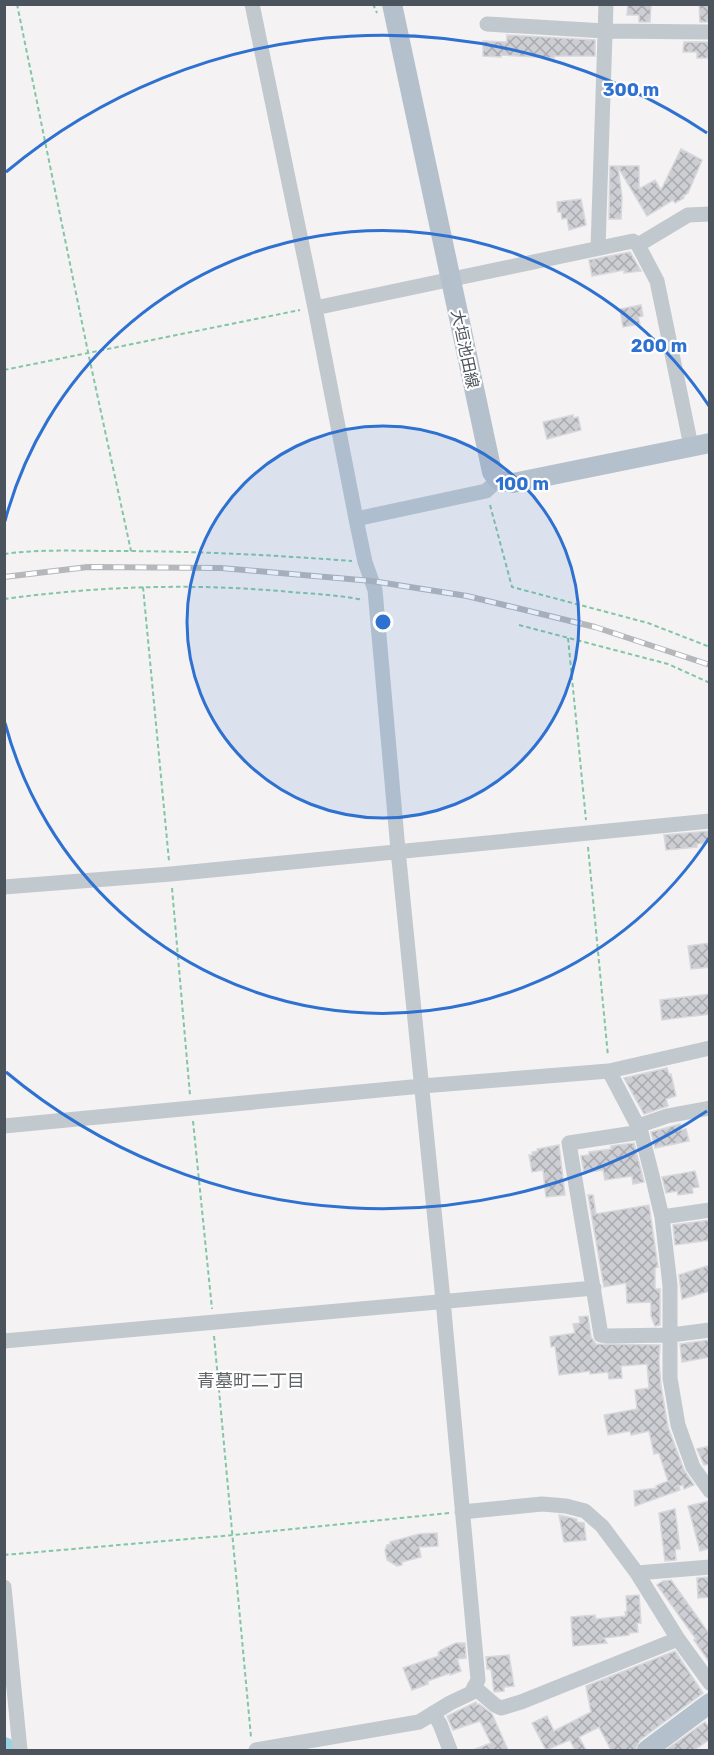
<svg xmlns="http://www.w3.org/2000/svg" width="714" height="1755" font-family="Rubik,'Noto Sans JP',sans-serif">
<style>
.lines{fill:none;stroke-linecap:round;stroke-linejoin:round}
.river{stroke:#98d2e3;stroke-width:24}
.building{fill:url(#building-cross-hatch);stroke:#d7d8dc;stroke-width:1.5}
.path{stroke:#82c6a6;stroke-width:2;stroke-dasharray:4.5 3;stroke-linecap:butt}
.minor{stroke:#c1c9ce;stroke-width:15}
.major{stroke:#b5c0cd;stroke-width:20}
.rail-casing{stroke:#b5b7bb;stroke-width:6}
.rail{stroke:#fff;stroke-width:4;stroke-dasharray:11;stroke-linecap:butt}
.ring{fill:none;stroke:#2e71d1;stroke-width:3}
.labels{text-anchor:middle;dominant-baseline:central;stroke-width:4.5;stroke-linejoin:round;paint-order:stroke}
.street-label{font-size:16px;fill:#4b545d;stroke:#fff}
.neighbourhood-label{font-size:18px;fill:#5f6266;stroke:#fff}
.centre{fill:#2e71d1;stroke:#fff;stroke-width:3}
.ring-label{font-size:18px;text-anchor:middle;font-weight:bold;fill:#2e71d1;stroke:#fff;stroke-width:4.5;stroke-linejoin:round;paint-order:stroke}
</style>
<defs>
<pattern id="building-cross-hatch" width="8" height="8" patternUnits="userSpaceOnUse" patternTransform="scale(1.5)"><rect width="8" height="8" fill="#ccced3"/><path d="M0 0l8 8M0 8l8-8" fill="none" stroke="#a8aaae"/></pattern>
</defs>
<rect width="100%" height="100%" fill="#f4f2f2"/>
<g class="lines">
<path class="river" d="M4,1749l1,1"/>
</g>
<path class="building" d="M628,4h23l-1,18h-11v-7h-12z
M699,4h11v18h-10z
M507,35l88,5v16h-41v2l-53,-3v2l-18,-1v-15l24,1z
M684,42h26v16h-13v-6h-14z
M681,149l21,11 -14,33 -5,3 1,2 -9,5 -2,-3 -26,16 -29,-49 4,30 -1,22h-12l1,-53h29v23l16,-9 6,10z
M581,199l5,26 -17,5 -2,-12 -5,1 -1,-7h-3l-1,-10z
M630,252l11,19 -17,2v-3l-32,6 -3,-16z
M641,305l2,11 -5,1 2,7 -17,3 -3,-18z
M573,415v3l5,-1 3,13 -34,9 -4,-17z
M710,831v11l-13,2v3l-31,3 -2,-15z
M710,943v24l-19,2 -3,-23z
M710,994v20l-48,6 -2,-20z
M667,1068l2,7 2,-1 5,22 -10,3 2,7 -24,8 -20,-36z
M680,1124l1,6 5,-1 3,12 -34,7 -4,-16z
M634,1143l10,39 -11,2 -1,-8 -27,4 -2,-10 -19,3 -3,-17 8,-1v-3l22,-3v-3z
M559,1145l6,50 -19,2 -3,-27 -11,2 -3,-17h4l-1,-3 6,-1 -1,-2z
M695,1171l4,16 -7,1 1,5 -15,2 -1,-4 -11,2 -4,-16z
M588,1195h5l3,19 53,-9 9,62 -3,1v21h5v36l-5,1 -4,-10v-14l-24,1 -1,-20 -22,4z
M710,1220v20l-35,5 -2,-20z
M710,1265v26l-28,8 -3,-24z
M588,1316l3,21 5,7 64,1 -1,16 2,25 7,41 16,43 10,15 -10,4 -1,-4 -9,2 5,-1 1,4 -45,16 -1,-15 23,-3 -1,-2 12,-5 -9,-28 -5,1 -5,-23 -18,4 -1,-4 -22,4 -4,-20 33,-6 -2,-19 14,-2 -2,-24 -26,2 1,12 -13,1 -1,-7 -18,2v-3l-31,4 -4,-29 -4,1 -1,-10 25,-4 -2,-9 7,-1 -1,-6z
M709,1340l1,17 -28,5 -2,-18z
M710,1446v18l-6,1 -7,-16z
M710,1501v47l-10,3 -12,-45z
M675,1509l5,40h-5l1,11 -11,1 -6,-48z
M559,1515l18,4v3l7,1 2,17 -22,2z
M437,1533l1,13 -19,1 2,10 -19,5v3l-5,1 -10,-6 -2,-10 2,-5 4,-1 -1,-2 29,-8z
M710,1577v20l-12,1 -1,-20z
M671,1580l39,55v28l-16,-23 2,-1 -39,-54 6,-4z
M639,1595l2,28h-4l1,9 -9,1v2l-25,3 3,5 -34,3 -2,-29 24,-2 1,4 30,-3 -1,-4h2l-1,-16z
M456,1643h9l1,15 -9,1 4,12 -11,4v-2l-22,8v3l-16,6 -9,-22 36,-12 -1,-3 3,-3z
M675,1651l28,42 -63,47 -5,10h-24l-12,-23 -20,10 7,13h-11l-5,-10 -24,10 -14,-27 15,-7 7,15 37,-19 -5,-26z
M509,1655l5,31 -10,1v4l-10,1 -3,-23h-4l-1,-12z
M476,1702l1,3 2,-1 13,10 16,36h-35l18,-7 -11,-22 -27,9 -6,-14z
M705,1722l5,6v11l-16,11h-28z"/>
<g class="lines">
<path class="path" d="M17,4l71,348 43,199
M373,4l4,9
M4,370l296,-60
M490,505l22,82 136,36 62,24
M4,554c37,-5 73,-3 110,-3 80,0 159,4 238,10
M143,587l26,274
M4,599c96,-13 190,-16 287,-7 24,2 49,3 72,8
M519,625l149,39 42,19
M568,638l18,182
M588,847l20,209
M172,888l18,207
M193,1121l19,188
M214,1336l37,401
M4,1555l230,-20 216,-22"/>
<path class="minor" d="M252,4l63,304 41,211 9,43 10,28 23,260 45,450 35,380 -7,13 -21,10 -31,19 -163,28
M487,24l118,7 105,1
M638,245l50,-30 22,-1
M598,248l8,-244
M315,308l318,-67 5,4 19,36 34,165
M356,519l130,-28 12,-11
M4,887l167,-13 539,-53
M609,1071l32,61 11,43 10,42 8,68v93l8,47 15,42 17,24
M4,1126l418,-40 187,-15 101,-23
M638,1126l29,-10 43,-8
M641,1132l-72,11 32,192 7,1 63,-1 39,-5
M662,1217l48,-7
M4,1341l590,-53
M462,1512l80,-8 24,2 19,5 17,15 35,47 41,66 32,44
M637,1573l73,-6
M4,1587l16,163
M474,1687l21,18 6,3 20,-6 157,-63
M433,1713l7,11 10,26"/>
<path class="major" d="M392,4l100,468 6,8 15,3 197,-40
M647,1750l63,-47"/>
<g class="rail-casing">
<path id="rail" d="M4,577l84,-10 133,1 151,13 95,15 128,31 115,38"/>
</g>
<use href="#rail" class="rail"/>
</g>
<circle cx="383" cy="622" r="196" fill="#2e71d1" fill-opacity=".12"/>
<g class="ring">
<circle cx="383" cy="622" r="196"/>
<path d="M709 838A391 391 0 0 1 5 723M5 521A391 391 0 0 1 709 406"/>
<path d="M707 1111A587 587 0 0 1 6 1072M6 172A587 587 0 0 1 707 133"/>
</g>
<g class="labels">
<g class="street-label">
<text transform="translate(465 349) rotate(78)">大垣池田線</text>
</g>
<g class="neighbourhood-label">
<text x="251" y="1381">青墓町二丁目</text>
</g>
</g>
<circle cx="383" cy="622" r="9" class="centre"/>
<g class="ring-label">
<text x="631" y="96">300 m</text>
<text x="659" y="352">200 m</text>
<text x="522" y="490">100 m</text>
</g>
<rect width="714" height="1755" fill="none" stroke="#4b545d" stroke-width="12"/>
</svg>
